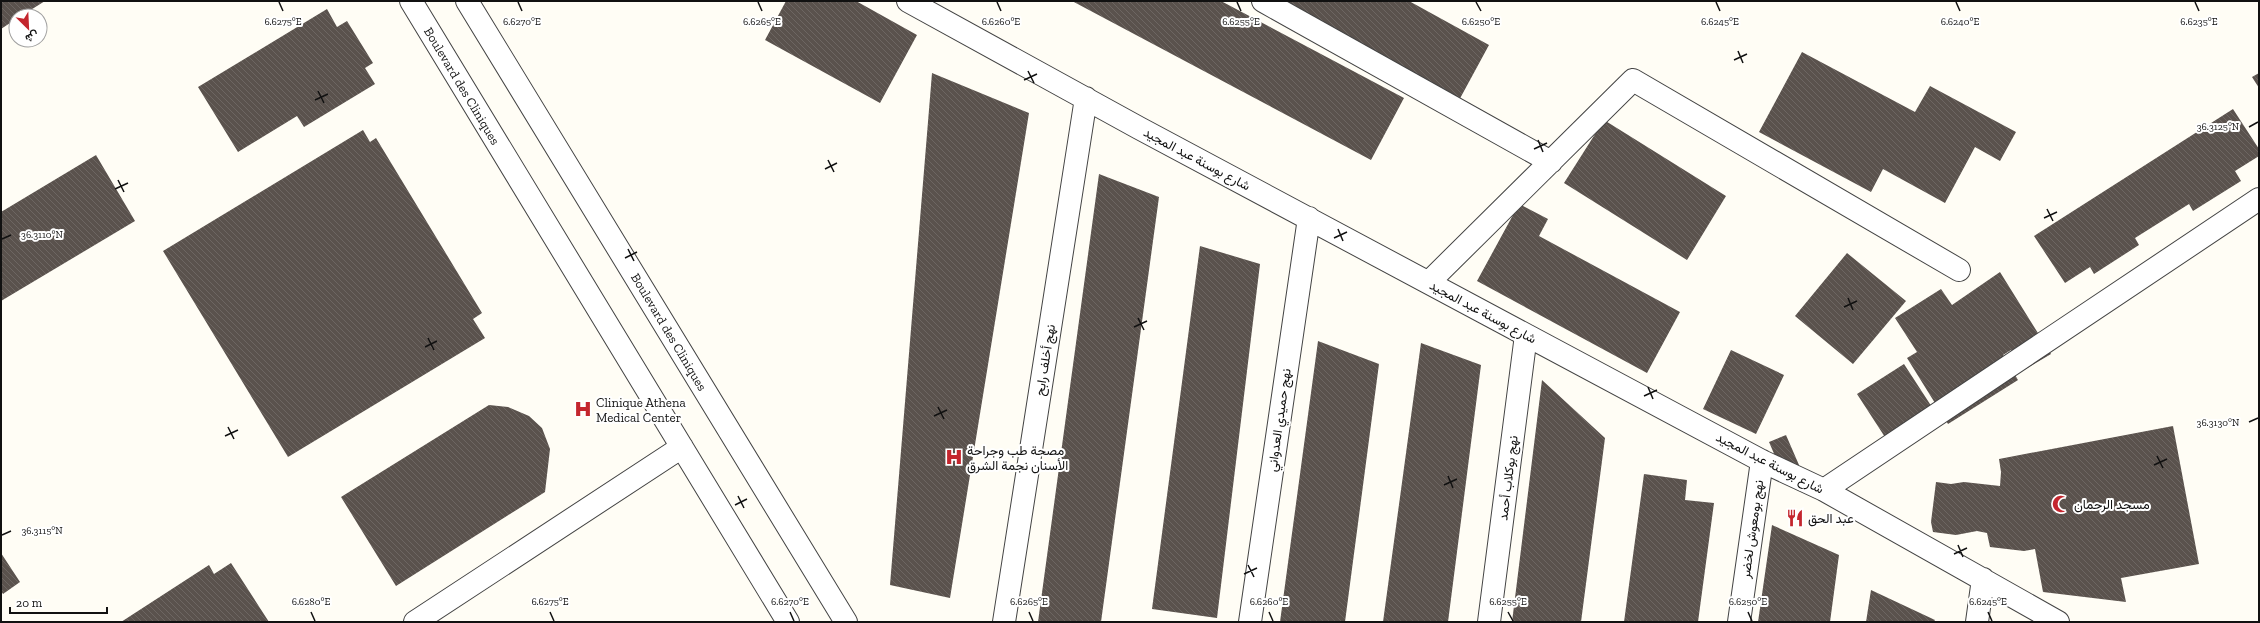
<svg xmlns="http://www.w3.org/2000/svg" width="2260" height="623" font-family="'Zilla Slab',Vazirmatn,serif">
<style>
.building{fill:url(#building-back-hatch)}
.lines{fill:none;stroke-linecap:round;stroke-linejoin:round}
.minor-casing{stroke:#444;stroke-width:24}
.minor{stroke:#fff;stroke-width:22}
.ticks{fill:none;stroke:#111;stroke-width:1.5}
.labels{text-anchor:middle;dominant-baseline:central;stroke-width:4;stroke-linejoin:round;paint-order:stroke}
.street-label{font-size:13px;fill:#111;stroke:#fff}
.poi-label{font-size:13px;fill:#111;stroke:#fff;text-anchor:start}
.ticks-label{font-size:10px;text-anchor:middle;fill:#111;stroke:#fff;stroke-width:4;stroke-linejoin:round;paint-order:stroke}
</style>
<defs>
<pattern id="building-back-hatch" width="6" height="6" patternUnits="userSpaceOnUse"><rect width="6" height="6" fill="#5a524d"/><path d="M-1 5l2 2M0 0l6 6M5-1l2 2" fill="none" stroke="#6d6662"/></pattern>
</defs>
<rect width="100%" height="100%" fill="#fffdf5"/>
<path class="building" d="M1,1h44l-24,15h-5v3l-15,10z
M786,1h70l61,34 -37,68 -115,-63z
M1072,1h149l183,97 -33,62z
M1268,1h141l80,44 -32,59z
M327,9l10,18 10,-6 26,42 -8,5 10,16 -71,43 -7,-11 -59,36 -40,-65z
M1802,52l113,60 15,-26 86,46 -16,29 -25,-14 -30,56 -62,-34 -12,23 -112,-60z
M932,73l97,40 -79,485 -60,-13z
M2259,73v15l-7,-11z
M2233,109l26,40v7l-24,15 6,10 -48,30 -4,-7 -54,34 4,7 -45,29 -4,-7 -25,16 -31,-47z
M1604,120l122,76 -39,64 -123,-77z
M363,130l7,12 6,-4 106,175 -9,6 12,19 -197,119 -125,-206z
M96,155l39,66 -134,80v-89z
M1099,174l60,23 -58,425h-63z
M1519,204l29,15 -9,17 141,76 -33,61 -170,-92z
M1200,246l60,18 -43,354 -65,-9z
M1847,253l59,48 -53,63 -58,-48z
M2000,272l51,82 -27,16 -13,-20 -8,5 15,25 -70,44 -41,-66 10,-6 -22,-34 46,-29 11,16z
M1318,341l61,23 -34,258h-65z
M1421,343l60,22 -33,257h-65z
M1731,350l53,25 -28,59 -53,-25z
M1904,364l37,57 -47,30 -37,-57z
M1542,380l63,58 -24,184h-69z
M489,405l19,2 21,9 13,12 8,21 -5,43 -149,94 -55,-89z
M2173,426l26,138 -78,14 5,24 -83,-10 -8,-43 -11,2 -34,-4 -3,-14 -10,-2 -21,4 -23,-3 -2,-10 5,-40 15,2 13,-2 36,4 1,-14 -2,-13z
M1786,435l13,30 -17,7 -13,-30z
M1644,474l43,6 -2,20 29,3 -16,119h-74z
M1772,525l67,30 -9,67h-72z
M1,553l19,29 -17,12 -2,-3z
M231,563l38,59h-148l88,-57 5,9z
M1871,590l64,30 -1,2h-68z"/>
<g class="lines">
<g class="minor-casing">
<path id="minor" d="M411,1l377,621
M467,1l379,621
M908,1l231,127 623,333 62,29 234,132
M1263,1l288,161
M1429,282l204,-202 326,190
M1824,490l435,-291
M415,622l267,-175
M1004,622l82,-524
M1250,622l59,-404
M1489,622l37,-287
M1739,622l23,-161
M1977,622l6,-43"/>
</g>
<use href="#minor" class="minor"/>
</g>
<path class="ticks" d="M279,2l4,9M518,2l4,9M758,2l4,9M997,2l4,9M1237,2l4,9M1476,2l5,9M1716,2l4,9M1956,2l4,9M2195,2l4,9M1738,51l5,12M1734,60l13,-6M1028,71l6,12M1024,80l13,-6M318,91l6,12M315,100l13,-6M2249,127l9,-5M1538,140l5,12M1534,149l13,-6M828,160l6,12M825,169l12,-6M118,180l6,12M115,189l13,-6M2047,209l6,12M2044,218l13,-6M1338,229l5,12M1334,238l13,-6M2,239l9,-4M628,249l6,12M625,258l12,-6M1848,298l5,12M1844,307l13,-6M1138,318l6,12M1134,327l13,-6M428,338l6,12M425,347l12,-6M1648,387l5,12M1644,396l13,-6M938,407l6,12M934,416l13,-6M2249,422l9,-4M228,427l6,12M225,436l13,-6M2157,456l6,12M2154,465l13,-6M1448,476l5,12M1444,485l13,-6M738,496l6,12M735,505l12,-6M2,535l9,-4M1958,545l5,12M1954,554l13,-6M1248,565l6,12M1244,574l13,-6M311,612l4,9M550,612l4,9M790,612l4,9M1029,612l4,9M1269,612l4,9M1508,612l5,9M1748,612l4,9M1988,612l4,9"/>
<defs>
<g id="hospital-bare" transform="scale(1.38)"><path d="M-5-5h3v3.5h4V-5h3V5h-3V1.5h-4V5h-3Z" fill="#c4262e" stroke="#fff" stroke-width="2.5" paint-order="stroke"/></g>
<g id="mosque-bare" transform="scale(1.38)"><path d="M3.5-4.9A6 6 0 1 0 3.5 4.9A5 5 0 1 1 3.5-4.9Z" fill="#c4262e" stroke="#fff" stroke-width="2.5" paint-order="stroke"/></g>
<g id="restaurant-bare" transform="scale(1.38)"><path d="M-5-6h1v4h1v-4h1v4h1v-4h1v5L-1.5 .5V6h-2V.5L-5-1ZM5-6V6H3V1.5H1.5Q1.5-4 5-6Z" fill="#c4262e" stroke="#fff" stroke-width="2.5" paint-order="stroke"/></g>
</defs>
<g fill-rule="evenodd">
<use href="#hospital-bare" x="583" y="409"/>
<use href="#hospital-bare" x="954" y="457"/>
<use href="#mosque-bare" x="2061" y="504"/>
<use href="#restaurant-bare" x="1795" y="518"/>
</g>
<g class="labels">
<g class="street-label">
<text transform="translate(462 86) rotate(59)">Boulevard des Cliniques</text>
<text transform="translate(1197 159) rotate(28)">شارع بوسنة عبد المجيد</text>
<text transform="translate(1483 312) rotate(28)">شارع بوسنة عبد المجيد</text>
<text transform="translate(669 332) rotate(59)">Boulevard des Cliniques</text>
<text transform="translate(1045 360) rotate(-81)">نهج أخلف رابح</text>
<text transform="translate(1279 420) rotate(-82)">نهج حميدي العدواني</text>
<text transform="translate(1770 463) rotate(27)">شارع بوسنة عبد المجيد</text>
<text transform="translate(1508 478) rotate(-83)">نهج بوكلاب أحمد</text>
<text transform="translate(1752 529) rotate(-82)">نهج بومعوش لخضر</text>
</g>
<g class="poi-label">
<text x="596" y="402">Clinique Athena<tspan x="596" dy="15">Medical Center</tspan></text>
<text x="967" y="450">مصحة طب وجراحة<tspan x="967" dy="15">الأسنان نجمة الشرق</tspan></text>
<text x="2074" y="504">مسجد الرحمان</text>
<text x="1808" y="518">عبد الحق</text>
</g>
</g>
<g class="ticks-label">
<text x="283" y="25">6.6275°E</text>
<text x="522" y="25">6.6270°E</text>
<text x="762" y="25">6.6265°E</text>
<text x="1001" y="25">6.6260°E</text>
<text x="1241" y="25">6.6255°E</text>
<text x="1481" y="25">6.6250°E</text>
<text x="1720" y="25">6.6245°E</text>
<text x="1960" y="25">6.6240°E</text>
<text x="2199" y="25">6.6235°E</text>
<text x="2218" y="130">36.3125°N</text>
<text x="42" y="238">36.3110°N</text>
<text x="2218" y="426">36.3130°N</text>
<text x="42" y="534">36.3115°N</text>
<text x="311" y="605">6.6280°E</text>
<text x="550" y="605">6.6275°E</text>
<text x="790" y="605">6.6270°E</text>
<text x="1029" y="605">6.6265°E</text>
<text x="1269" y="605">6.6260°E</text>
<text x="1508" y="605">6.6255°E</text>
<text x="1748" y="605">6.6250°E</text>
<text x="1988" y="605">6.6245°E</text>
</g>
<rect width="2260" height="623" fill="none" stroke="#111111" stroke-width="4"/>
<g transform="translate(28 28) rotate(156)"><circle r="19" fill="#ffffff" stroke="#a0a0a0"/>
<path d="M0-3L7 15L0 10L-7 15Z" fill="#c4262e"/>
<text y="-6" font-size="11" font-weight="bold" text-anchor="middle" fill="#111111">ش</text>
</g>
<path d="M10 607v6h97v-6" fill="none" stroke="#111111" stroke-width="2"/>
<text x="16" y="607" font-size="12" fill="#111111" stroke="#ffffff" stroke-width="3" paint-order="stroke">20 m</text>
</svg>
